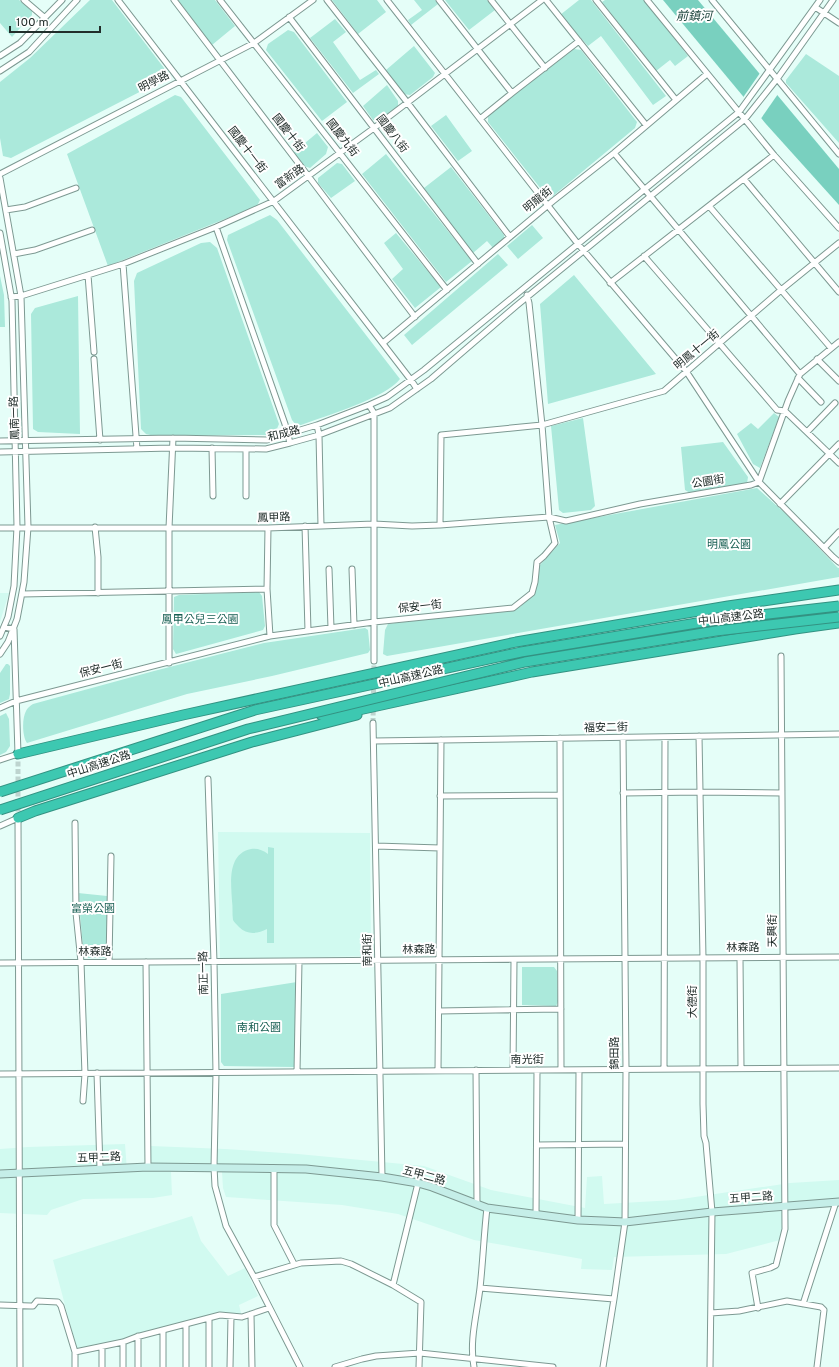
<svg xmlns="http://www.w3.org/2000/svg" width="839" height="1367" font-family="Overpass,'Noto Sans TC',sans-serif">
<style>
.built{fill:#d1faf0}
.green{fill:#abe9db}
.water{fill:#79d0bf}
.pier{fill:#e5fef8}
.lines{fill:none;stroke-linecap:round;stroke-linejoin:round}
.minor-tunnel{stroke:#bed4cf;stroke-width:5;stroke-dasharray:5 2.5;stroke-linecap:butt}
.minor-casing{stroke:#7d9992;stroke-width:7}
.secondary-casing{stroke:#7d9992;stroke-width:9}
.motorway-casing{stroke:#339282;stroke-width:11}
.minor{stroke:#fff;stroke-width:5}
.secondary{stroke:#c5eee8;stroke-width:7}
.motorway{stroke:#3dc8b1;stroke-width:9}
.motorway-bridge-casing{stroke:#339282;stroke-width:11;stroke-linecap:butt}
.motorway-bridge{stroke:#3dc8b1;stroke-width:9}
.labels{text-anchor:middle;dominant-baseline:central;stroke-width:4;stroke-linejoin:round;paint-order:stroke}
.street-label{font-size:11px;fill:#212d2a;stroke:#fff}
.park-label{font-size:11px;fill:#165e52;stroke:#fff}
.water-label{font-size:12px;font-style:italic;fill:#1e463e;stroke:#fff}
</style>
<rect width="100%" height="100%" fill="#e5fef8"/>
<path class="built" d="M0,593h9l-9,29z
M218,832l152,1 1,123 -151,3z
M125,1144l2,27h24v-25l74,3 73,5 126,12 67,24 94,18 2,-31 15,-1 2,28 71,-4 115,-17 49,-3v24l-56,6v21l-3,9 -54,14 -112,3 -2,13 -31,-1 1,-10 -108,-19 -76,-26 -56,-9 -116,-8 -3,-9 -1,-16h-51l1,23 -19,3 -70,1 -32,11 -4,5 -47,-2v-64l28,-2z
M192,1216l9,25 27,35 17,-8 13,28 -19,9 3,12 -19,-1 -145,38 -25,-94z"/>
<path class="green" d="M0,0h19l13,11v4l-20,22 -12,-14z
M90,0h22l52,68 1,7 -6,7 -148,76 -8,-2 -3,-18v-56l30,-24z
M178,0h37l20,26 -23,19z
M332,0h45l9,12 -28,22z
M414,0h21l3,4 -27,21 -3,-5 14,-10z
M445,0h42l8,10 -26,20z
M579,0h12l75,96 -13,9 -52,-69 -13,10 -28,-31z
M605,0h40l43,56 -13,10 -5,-6 -14,11 -54,-69z
M335,19l11,13 -13,10 27,38 16,-10 3,4 -26,19 -43,-55z
M288,30l6,2 53,70 -25,19 -56,-71 2,-6z
M414,46l21,27 -2,4 -23,18 -7,-1 -17,-24z
M574,49l7,1 56,72 -2,6 -82,68 -8,-2 -57,-72v-7z
M806,54l33,22v67l-53,-60v-3z
M387,85l11,16v5l-19,15 -6,-1 -10,-14z
M175,95l6,2 79,103 -3,6 -149,60 -41,-112z
M446,115l26,36 -14,10 -27,-35z
M317,133l11,14 -2,7 -16,14 -6,-2 -11,-13z
M386,154l86,107 -26,21 -84,-108z
M337,163l5,1 13,17 -24,17 -13,-15v-5z
M451,167l53,68v4l-10,10 -7,-8 -14,12 -49,-65z
M270,215l7,5 123,159c-14,19 -75,37 -99,46h-5l-4,-5 -65,-180 1,-5z
M532,225l11,13 -25,21 -11,-13z
M396,233l45,54 -26,21 -23,-29 11,-10 -19,-26z
M210,242l7,6 62,176 -3,7 -8,4 -113,1 -9,-2 -5,-5 -7,-148 3,-8 64,-30z
M498,254l10,11 -96,80 -8,-10z
M574,275l82,99 -108,30 -8,-100z
M0,276l4,19 1,32h-5z
M78,296l2,138 -42,-2 -5,-3 -2,-115 4,-6z
M774,413l5,4 -19,51 -7,-4 -16,-30 14,-11 7,6z
M583,418l12,88 -4,4 -28,3 -4,-3 -8,-84z
M723,442l25,35 -1,7 -57,9 -5,-3 -4,-43z
M757,488l29,26 52,54h1v9l-452,79 -4,-2 2,-24 3,-6 132,-17 14,-14 5,-27 21,-23 -5,-18z
M259,592l3,4 3,30 -2,4 -87,24 -3,-5 1,-52 5,-2z
M365,628l3,2 2,20 -2,3 -96,23 -85,18 -160,49c-5,-7 -5,-25 -1,-32 1,-3 4,-5 7,-7l121,-33 110,-28z
M6,664h2l2,2v28l-1,5 -9,4v-30z
M6,713l3,6 1,27 -4,6 -6,3v-39z
M268,847l6,1v95h-7v-14c-10,5 -20,6 -28,-2 -2,-2 -5,-5 -6,-7 -1,-6 0,-13 -1,-19 -1,-18 -5,-47 19,-52 6,-1 12,1 17,5z
M78,893l29,3v62h-23z
M522,967h32l3,4 1,31 -2,4 -34,-1z
M297,982l-1,83 -2,2 -70,-1 -3,-4v-68z"/>
<path class="water" d="M663,0h35l141,169v36l-73,-81z"/>
<path class="pier" d="M760,73l18,21 -18,26 -18,-21z"/>
<g class="lines">
<path class="minor-tunnel" d="M373,723l1,-62
M18,754v64"/>
<g class="minor-casing">
<path id="minor" d="M24,0l21,18
M118,0l293,380 6,9
M174,0l135,177 106,140
M220,0l227,290
M327,0l80,102 103,135
M387,0l191,244 108,127 73,111
M439,0l73,93
M491,0l54,68
M546,0l100,125
M596,0l80,100
M647,0l127,155 65,73
M712,0l127,154
M815,7l24,16
M289,17l189,247
M0,56l20,-13 42,-43
M0,71l29,-19 48,-52
M480,119l32,-26 67,-52
M614,153l186,221
M0,174l254,-131 59,-43
M0,178l21,118 7,231 -4,55 -7,37 -9,23 -8,12
M744,179l95,113
M709,206l122,142
M6,210l19,-3 51,-19
M216,227l69,197 5,19
M0,233l12,68 5,226 -3,59 -6,31 -8,19
M14,254l21,-4 57,-20
M644,256l133,154 8,1 54,52
M123,264l14,185
M88,275l6,77
M610,283l164,-128
M11,297l10,-1 102,-32 93,-37 58,-26 100,-73 168,-128
M383,343l170,-142 61,-48 93,-79
M94,359l6,81
M817,359l22,22
M798,378l23,24
M369,405l5,8v248
M317,425l2,10 2,91
M807,432l28,-29
M0,441l173,-3 94,2 50,-15 52,-20 18,-8 37,-27 315,-258 81,-112
M212,448l1,48
M0,452l172,-4 94,1 24,-6 29,-8 71,-27 41,-29 85,-73 229,-187 32,-40 56,-79
M759,482l29,-81 12,-27 39,-32
M246,496v-47
M780,504l59,-60
M440,525l1,-90 101,-10 122,-34 117,-101 58,-47
M305,526l3,105
M95,527l3,30v36
M0,528h268l106,-4 38,2 28,-1 109,-8 17,4 74,-17 111,-19 8,-3 74,75 6,5
M268,528l-1,61 3,47
M824,548l15,-16
M329,569l2,59
M352,569l2,56
M22,594l245,-5
M169,663v-135l4,-90
M0,708l16,-7 254,-65 104,-14 139,-14 19,-15 3,-11 2,-20 7,-6 11,-13 -6,-26 -7,-92 -13,-122 -2,-8
M373,723l9,454
M699,736l4,222v146l1,32 2,7 6,69 -2,155
M560,738l1,332
M374,741l465,-7
M0,760l18,-6 -4,-125 -10,-2
M208,779l6,183 2,111 -2,94 1,19 11,40 28,51 46,90
M623,793l76,-1 83,1
M440,796l120,-1
M75,823l1,90 5,49 4,112 -2,27
M0,826l18,-8 2,549
M376,846l64,2
M740,958l1,110
M109,962l2,-106
M146,962l2,205
M0,963l839,-6
M439,1011l122,-2
M664,1069l1,-332
M476,1070l1,134
M513,1070l1,-110
M438,1071l3,-331
M297,1072l2,-111
M97,1073l3,96
M0,1074l839,-6
M537,1145l88,-1
M274,1168v57l20,39
M536,1215l1,-145
M578,1220l1,-150
M254,1277l47,-14 40,-2 10,3 42,21 28,17 -2,65
M393,1285l25,-102
M480,1288l134,11
M803,1304l33,-102
M0,1305l31,1h2l4,-5 21,1 3,4 14,46 48,-10 13,-5 84,-22 22,2 27,-9
M758,1308l-6,-35 18,-5 6,-3 9,-36 -4,-573
M711,1313l28,-2 48,-10 34,6 3,3 -7,57
M251,1314l1,53
M209,1318v49
M138,1336v31
M75,1352v15
M102,1367v-20
M123,1367v-25
M163,1367v-37
M186,1367v-43
M230,1367l1,-51
M335,1367l27,-8 14,-3 44,-3 133,14
M474,1367c-5,-26 3,-53 6,-79 3,-27 4,-54 7,-80
M603,1367l11,-68 11,-77 1,-153 -3,-332"/>
</g>
<g class="secondary-casing">
<path id="secondary" d="M0,1174l148,-7 158,2 76,8 36,6 14,4 55,21 91,12 25,1 22,1 87,-10 127,-10"/>
</g>
<g class="motorway-casing">
<path id="motorway" d="M321,715l38,-5 173,-38 263,-43 44,-6
M18,754l165,-39 333,-73 212,-36 111,-16
M18,818l17,-7 217,-69 105,-27"/>
</g>
<use href="#minor" class="minor"/>
<use href="#secondary" class="secondary"/>
<use href="#motorway" class="motorway"/>
<g class="motorway-bridge-casing">
<path id="motorway-bridge" d="M0,792l255,-82 266,-58 194,-32 124,-14
M0,810l248,-81 277,-67 191,-31 123,-14"/>
</g>
<use href="#motorway-bridge" class="motorway-bridge"/>
</g>
<g class="labels">
<g class="street-label">
<text transform="translate(154 82) rotate(-27)">明學路</text>
<text transform="translate(288 133) rotate(52)">國慶十街</text>
<text transform="translate(392 134) rotate(53)">國慶八街</text>
<text transform="translate(342 138) rotate(52)">國慶九街</text>
<text transform="translate(247 150) rotate(52)">國慶十一街</text>
<text transform="translate(290 177) rotate(-35)">富新路</text>
<text transform="translate(538 200) rotate(-39)">明龍街</text>
<text transform="translate(697 350) rotate(-40)">明鳳十一街</text>
<text transform="translate(15 418) rotate(-92)">鳳南一路</text>
<text transform="translate(284 434) rotate(-14)">和成路</text>
<text transform="translate(708 482) rotate(-9)">公園街</text>
<text transform="translate(274 518) rotate(-2)">鳳甲路</text>
<text transform="translate(420 607) rotate(-6)">保安一街</text>
<text transform="translate(731 618) rotate(-7)">中山高速公路</text>
<text transform="translate(101 669) rotate(-14)">保安一街</text>
<text transform="translate(411 677) rotate(-13)">中山高速公路</text>
<text transform="translate(606 728) rotate(-1)">福安二街</text>
<text transform="translate(99 765) rotate(-18)">中山高速公路</text>
<text transform="translate(773 931) rotate(-90)">天興街</text>
<text x="743" y="948">林森路</text>
<text transform="translate(368 950) rotate(-91)">南和街</text>
<text x="419" y="950">林森路</text>
<text x="95" y="952">林森路</text>
<text transform="translate(204 973) rotate(-91)">南正一路</text>
<text transform="translate(693 1002) rotate(-90)">大德街</text>
<text transform="translate(615 1053) rotate(-90)">錦田路</text>
<text x="527" y="1060">南光街</text>
<text transform="translate(99 1158) rotate(-2)">五甲二路</text>
<text transform="translate(424 1176) rotate(15)">五甲二路</text>
<text transform="translate(751 1198) rotate(-4)">五甲二路</text>
</g>
<g class="park-label">
<text x="729" y="545">明鳳公園</text>
<text x="200" y="620">鳳甲公兒三公園</text>
<text x="93" y="909">富榮公園</text>
<text x="259" y="1028">南和公園</text>
</g>
<g class="water-label">
<text x="694" y="17">前鎮河</text>
</g>
</g>
<path d="M10 26v6h90v-6" fill="none" stroke="#212d2a" stroke-width="2"/>
<text x="16" y="26" font-size="12" fill="#212d2a" stroke="#ffffff" stroke-width="3" paint-order="stroke">100 m</text>
</svg>
